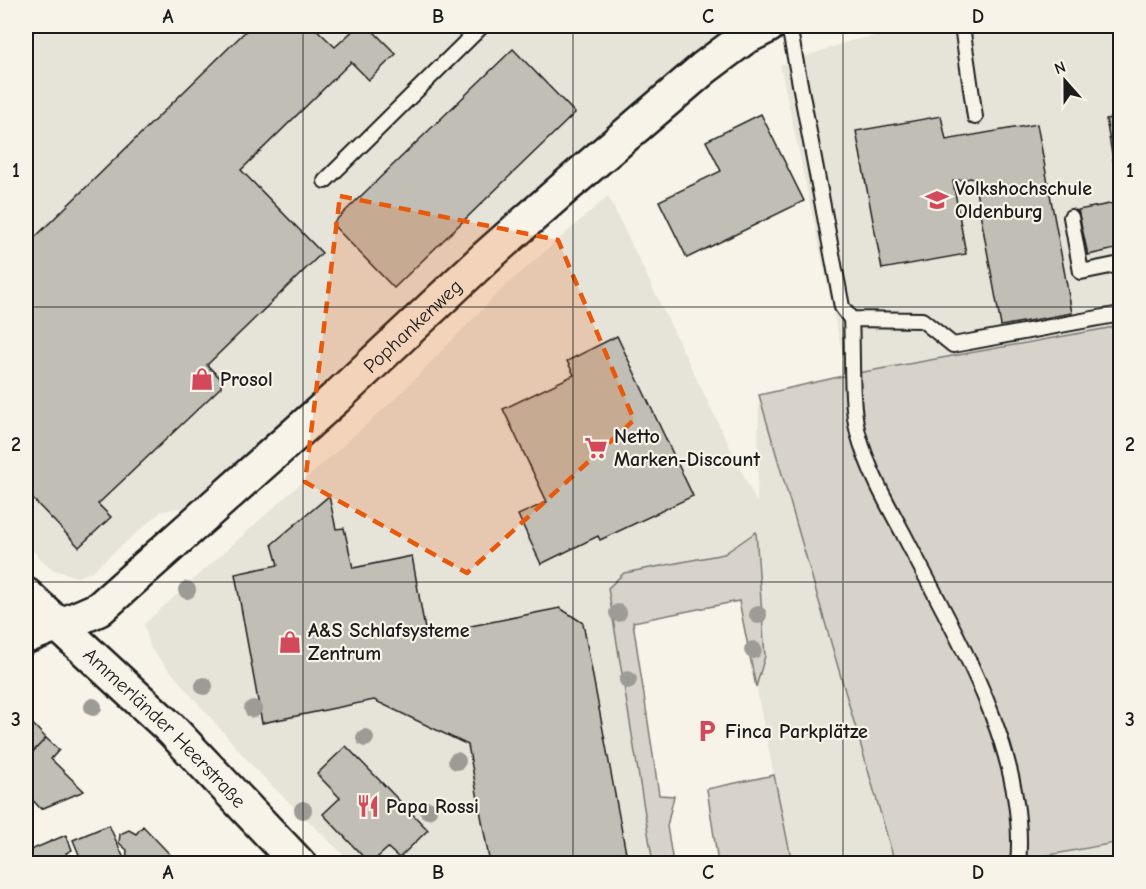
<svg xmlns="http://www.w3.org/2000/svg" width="1146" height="889" font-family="'Comic Neue',sans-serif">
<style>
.built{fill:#e6e3d9}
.green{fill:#d7d3cb;stroke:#7a7874;stroke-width:1.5}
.building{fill:#c0beb5;stroke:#1c1c1c;stroke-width:1.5}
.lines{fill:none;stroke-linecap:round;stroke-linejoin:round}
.lane-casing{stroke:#1c1c1c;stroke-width:18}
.street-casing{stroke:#1c1c1c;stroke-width:33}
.secondary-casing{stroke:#1c1c1c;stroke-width:38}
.lane{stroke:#f7f3e8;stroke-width:14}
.street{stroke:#f7f3e8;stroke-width:28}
.secondary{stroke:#f7f3e8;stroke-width:33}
.tree{fill:#9d9b95}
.marked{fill:#e8590c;fill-opacity:0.2;stroke:#e8590c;stroke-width:4.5;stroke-dasharray:12 8;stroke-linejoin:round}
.grid{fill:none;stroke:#1c1c1c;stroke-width:1.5;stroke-opacity:0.55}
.labels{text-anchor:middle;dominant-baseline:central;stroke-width:4.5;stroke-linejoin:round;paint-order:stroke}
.poi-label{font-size:20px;font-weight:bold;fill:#1c1c1c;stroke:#f7f3e8;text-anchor:start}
.street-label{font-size:20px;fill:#1c1c1c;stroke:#f7f3e8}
.neatline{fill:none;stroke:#1c1c1c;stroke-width:2}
.grid-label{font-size:20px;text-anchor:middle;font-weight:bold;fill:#1c1c1c}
</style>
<rect width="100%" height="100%" fill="#f7f3e8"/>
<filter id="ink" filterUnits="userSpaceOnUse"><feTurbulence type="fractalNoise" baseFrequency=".0167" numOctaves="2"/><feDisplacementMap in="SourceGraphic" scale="12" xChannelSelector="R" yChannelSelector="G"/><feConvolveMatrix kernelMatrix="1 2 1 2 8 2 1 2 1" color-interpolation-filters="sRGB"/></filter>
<g filter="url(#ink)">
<path class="built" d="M26,26h706l-393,342 -151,139 -26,4 -71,61 -14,5 -26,-8 -25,-25z
M925,26h195v837h-328l-36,-176 9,-31 -9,-123 -32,21 -100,19 -16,15 45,275h-301l-96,-93 -105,-121 -7,-25 253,-227 105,-108 106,-93 149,307 2,-108 88,-20 -67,-310 70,-24z"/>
<path class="green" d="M1120,326v516l-114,21h-111l-136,-468 88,-20z
M756,532l9,124 -9,31 -17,-86 -106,21 26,173 15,1 -7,30 6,37h-20l-45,-275 16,-15 100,-19z
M774,775l18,88h-74l-11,-74z"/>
<path class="building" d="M251,26h62l22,21 23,-21h10l28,28 -27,26 -18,-18 -110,108 81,83 -115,112 14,14v8l-123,117 13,13 -32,30 -53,-55v-234l6,-6 -6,-6z
M513,49l62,64 -181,175 -62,-64z
M761,114l43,87 -117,57 -28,-57 62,-30 -15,-30z
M941,116l5,24 91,-16 35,189 -71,13 -27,-146 -3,-2 -18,3 13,73 -84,15 -26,-138z
M1120,116v61h-4l-10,-58z
M1120,202v46l-32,7 -10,-45z
M617,336l76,160 -93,44 -2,-4 -57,28 -23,-49 29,-13 -44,-93 71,-34 -7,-14z
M329,496l7,33 8,-1 9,40 59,-12 14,79 134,-27 23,15 45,241h-138l-22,-119 -94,-45 -112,23 -27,-149 43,-9 -6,-21z
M26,717l20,21 -20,21z
M46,738l13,12 -8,9 33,32 -43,18 -15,-16v-34z
M346,746l82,84 -29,28 -11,-10 -18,16 -47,-50 17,-16 -23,-24z
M109,825l17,38 1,-13 -8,-7 1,-9 9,-4 7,4 7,-8 36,38h-96l-10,-24z
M66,835l6,15 -6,3 4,10 -44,1v-12z"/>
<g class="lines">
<g class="lane-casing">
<path id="lane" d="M789,26l53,281 9,12c2,34 -1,83 7,114 9,34 28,69 45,100 49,96 126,219 115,331
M962,26l13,91
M325,181l157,-155
M1071,217l10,55 39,-8
M851,319l71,1 31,25 167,-31"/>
</g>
<g class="street-casing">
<path id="street" d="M26,639l34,-13"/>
</g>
<g class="secondary-casing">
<g id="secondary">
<path id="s1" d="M26,595l145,134 128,135"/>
<path id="s2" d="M60,626l39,-17 240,-214 147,-138 77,-68 141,-121 40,-30 24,-12"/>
</g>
</g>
<use href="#lane" class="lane"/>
<use href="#street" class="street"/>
<use href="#secondary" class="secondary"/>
</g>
<g class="tree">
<circle cx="187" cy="590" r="9"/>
<circle cx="618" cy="613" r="9"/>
<circle cx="758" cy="615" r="9"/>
<circle cx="753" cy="650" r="9"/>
<circle cx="628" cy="680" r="9"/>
<circle cx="204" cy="686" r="9"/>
<circle cx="93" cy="707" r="9"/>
<circle cx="253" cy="709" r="9"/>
<circle cx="365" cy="738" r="9"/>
<circle cx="457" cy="761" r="9"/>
<circle cx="303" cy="810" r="9"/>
<circle cx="428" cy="810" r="9"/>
</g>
</g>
<path class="marked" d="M340,196l218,44 76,180 -167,153 -162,-91z"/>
<path class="grid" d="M303,26v838M573,26v838M843,26v838M26,307h1094M26,582h1094"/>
<defs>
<g id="university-bare" transform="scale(1.8)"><path d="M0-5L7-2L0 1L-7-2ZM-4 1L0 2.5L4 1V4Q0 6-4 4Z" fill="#d1495b" stroke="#f7f3e8" stroke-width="2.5" paint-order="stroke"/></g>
<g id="shop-bare" transform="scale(1.8)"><path d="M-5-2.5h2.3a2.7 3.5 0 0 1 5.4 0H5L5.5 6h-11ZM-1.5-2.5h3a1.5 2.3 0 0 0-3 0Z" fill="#d1495b" stroke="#f7f3e8" stroke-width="2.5" paint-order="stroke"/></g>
<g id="supermarket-bare" transform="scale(1.8)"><path d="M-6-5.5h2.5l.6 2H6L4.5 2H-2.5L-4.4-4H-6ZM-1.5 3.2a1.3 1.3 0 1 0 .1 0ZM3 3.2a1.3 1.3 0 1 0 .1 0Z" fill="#d1495b" stroke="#f7f3e8" stroke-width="2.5" paint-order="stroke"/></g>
<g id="parking-bare" transform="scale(1.8)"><path d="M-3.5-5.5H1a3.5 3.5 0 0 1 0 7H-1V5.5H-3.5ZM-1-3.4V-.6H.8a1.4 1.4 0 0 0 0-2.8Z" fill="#d1495b" stroke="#f7f3e8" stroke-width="2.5" paint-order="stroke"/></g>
<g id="restaurant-bare" transform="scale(1.8)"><path d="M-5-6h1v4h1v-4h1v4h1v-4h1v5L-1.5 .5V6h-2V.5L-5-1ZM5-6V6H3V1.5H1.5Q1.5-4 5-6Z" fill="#d1495b" stroke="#f7f3e8" stroke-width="2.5" paint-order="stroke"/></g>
</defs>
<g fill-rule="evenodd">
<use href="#university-bare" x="937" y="200"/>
<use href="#shop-bare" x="202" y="379"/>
<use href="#supermarket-bare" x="596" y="448"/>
<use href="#shop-bare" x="290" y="642"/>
<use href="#parking-bare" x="707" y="731"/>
<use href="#restaurant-bare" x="368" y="806"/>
</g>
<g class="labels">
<g class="poi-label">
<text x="955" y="188">Volkshochschule<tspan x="955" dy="23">Oldenburg</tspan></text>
<text x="220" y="379">Prosol</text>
<text x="614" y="436">Netto<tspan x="614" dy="23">Marken-Discount</tspan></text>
<text x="308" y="630">A&amp;S Schlafsysteme<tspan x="308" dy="23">Zentrum</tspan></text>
<text x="725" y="731">Finca Parkplätze</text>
<text x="386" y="806">Papa Rossi</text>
</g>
<g class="street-label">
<text stroke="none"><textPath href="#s2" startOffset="465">Pophankenweg</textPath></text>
<text stroke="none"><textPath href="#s1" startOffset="192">Ammerländer Heerstraße</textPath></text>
</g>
</g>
<rect width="1146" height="889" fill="none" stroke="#f7f3e8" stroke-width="66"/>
<g transform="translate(1065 81) rotate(339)" stroke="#f7f3e8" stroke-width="4.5" paint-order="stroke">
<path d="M0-4.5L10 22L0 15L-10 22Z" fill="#1c1c1c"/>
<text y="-9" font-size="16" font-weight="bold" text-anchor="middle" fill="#1c1c1c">N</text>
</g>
<rect x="33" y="33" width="1080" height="823" class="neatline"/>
<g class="grid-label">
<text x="168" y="23">A</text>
<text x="438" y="23">B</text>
<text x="708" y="23">C</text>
<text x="978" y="23">D</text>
<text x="16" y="177">1</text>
<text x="1130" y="177">1</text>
<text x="16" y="451">2</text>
<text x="1130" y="451">2</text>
<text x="16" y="726">3</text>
<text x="1130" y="726">3</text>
<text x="168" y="879">A</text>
<text x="438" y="879">B</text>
<text x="708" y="879">C</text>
<text x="978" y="879">D</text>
</g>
</svg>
